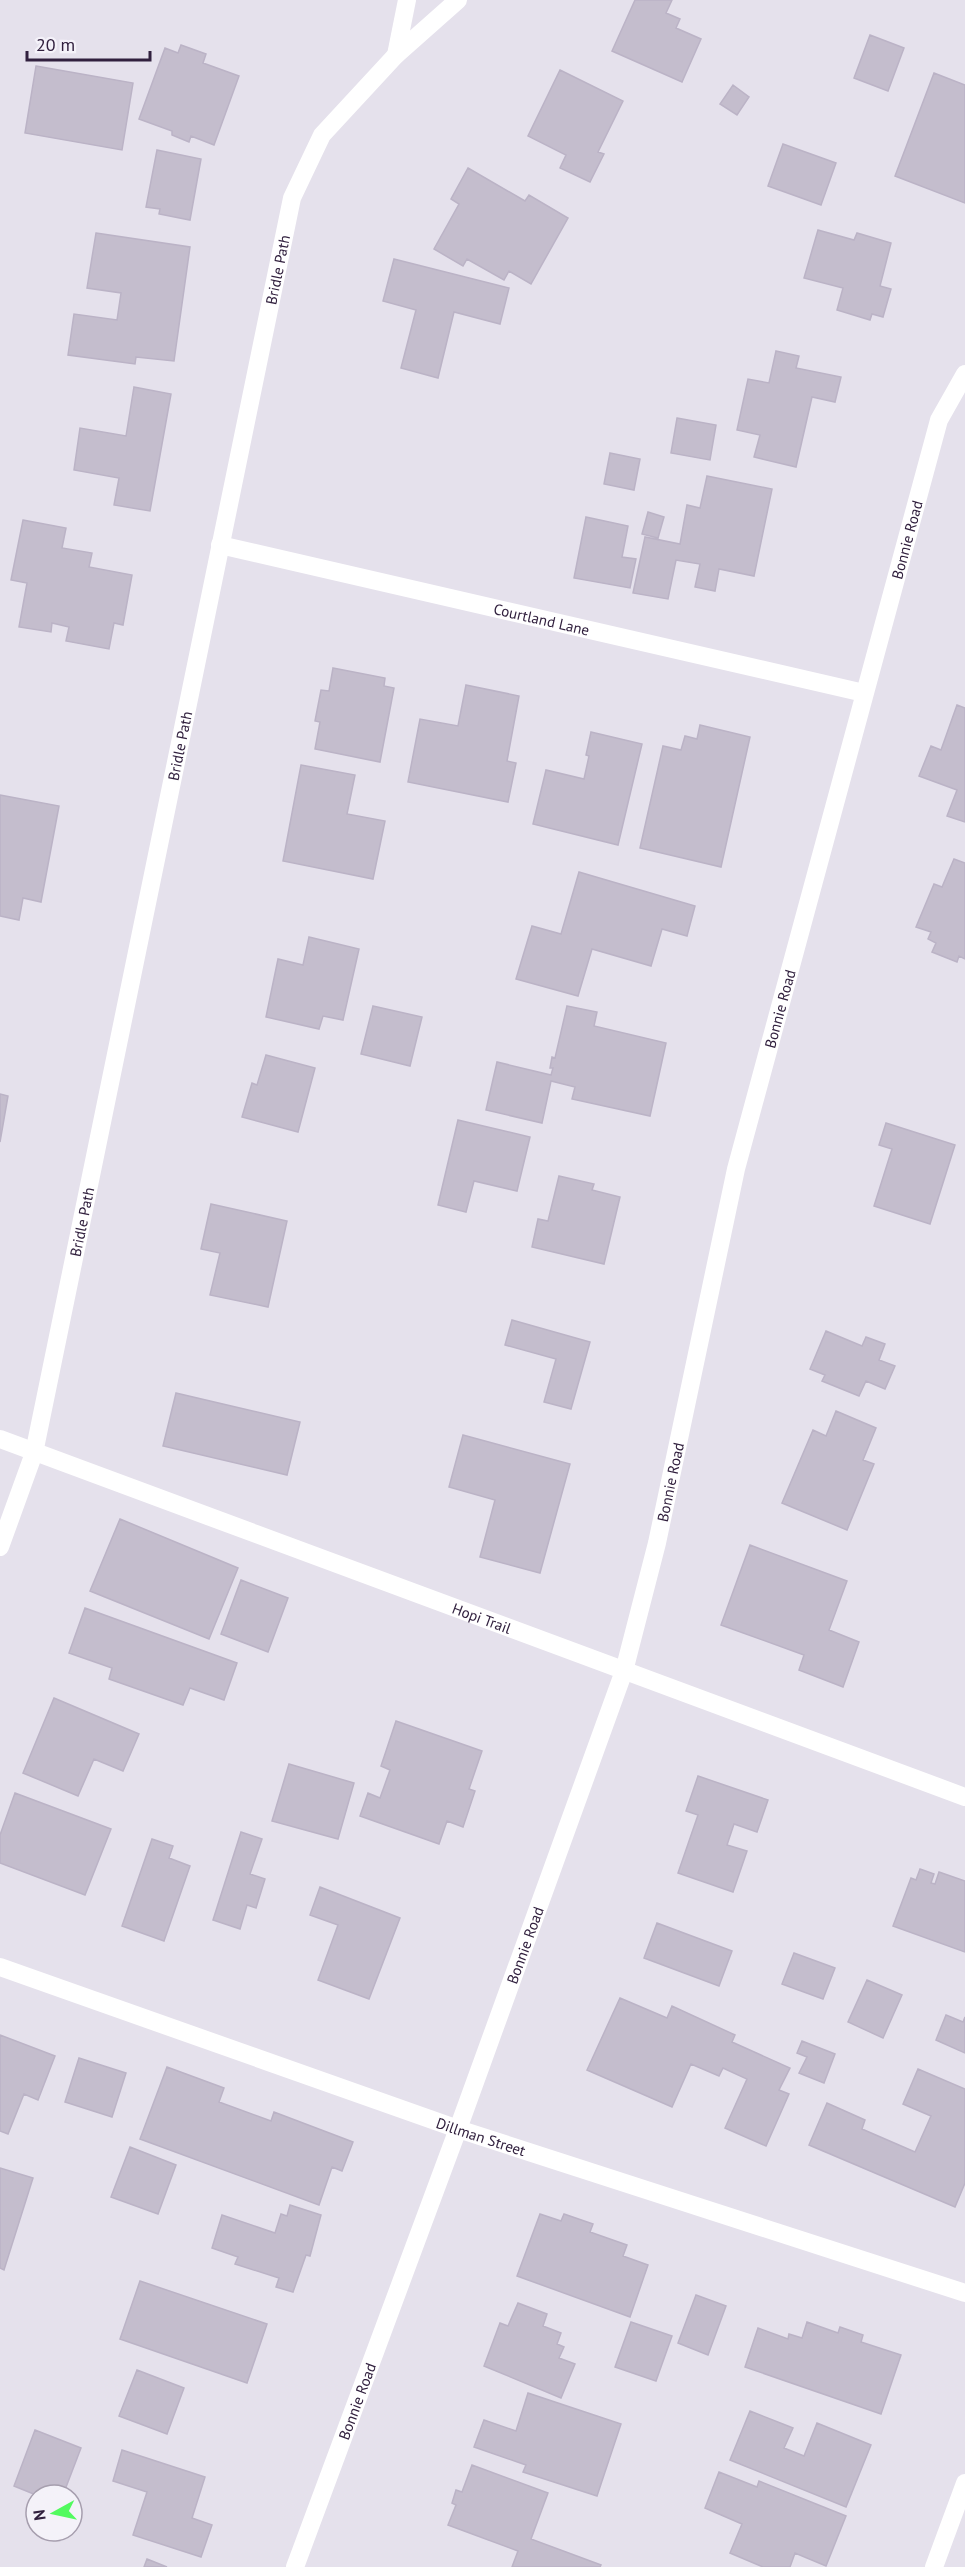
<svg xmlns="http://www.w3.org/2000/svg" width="965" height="2567" font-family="'PT Sans',sans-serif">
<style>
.building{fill:#c4bdcd;stroke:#bbb3c6;stroke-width:1.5}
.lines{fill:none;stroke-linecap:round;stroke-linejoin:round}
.minor{stroke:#fff;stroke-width:18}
.labels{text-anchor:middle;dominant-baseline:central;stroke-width:6;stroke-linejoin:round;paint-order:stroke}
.street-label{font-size:15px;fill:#31203e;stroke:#f4f2f9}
</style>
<rect width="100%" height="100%" fill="#e5e1ec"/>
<path class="building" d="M635,0h37l-6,13 14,6 -4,9 25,11 -19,43 -70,-31z
M870,35l34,13 -16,43 -34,-13z
M181,45l25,9 -3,9 36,13 -25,69 -23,-9 -2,6 -17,-7v-4l-33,-12 26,-71 13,5z
M36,66l97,17 -11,67 -97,-17z
M560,70l63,31 -25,51 6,2 -14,28 -30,-14 6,-13 -38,-19z
M934,73l31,12v118l-70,-27z
M733,85l16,12 -12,18 -17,-11z
M783,144l53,19 -15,42 -53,-19z
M157,150l44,9 -11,61 -31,-6 1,-5 -14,-2z
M468,168l57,33 4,-6 39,23 -37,66 -22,-13 -5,9 -37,-21 -4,7 -29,-17 25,-45 -8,-5z
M818,230l36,10 3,-7 34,10 -11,43 11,3 -8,28 -11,-3 -2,6 -33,-10 6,-22 -39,-10z
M96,233l94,14 -16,114 -38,-4 -1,7 -67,-9 6,-41 43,6 4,-27 -34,-5z
M394,259l115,29 -9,36 -46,-12 -16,66 -37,-10 15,-58 -33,-9z
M776,351l23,5 -3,12 45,9 -6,25 -23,-5 -16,70 -42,-10 6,-22 -23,-5 11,-51 21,4z
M134,387l37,7 -21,117 -36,-6 5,-27 -45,-8 6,-42 46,8z
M677,418l39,7 -6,35 -39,-7z
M610,453l30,6 -6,31 -30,-6z
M707,476l65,13 -18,87 -35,-7 -4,22 -20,-4 5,-23 -24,-4 -8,39 -35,-6 12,-56 35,7 7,-39 13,3z
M648,512l16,5 -6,21 -16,-4z
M586,517l42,9 -6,31 14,2 -6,29 -56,-10z
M23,520l43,8 -4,20 30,5 -3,14 43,8 -9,50 -9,-2 -5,26 -43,-8 3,-14 -17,-4 -1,9 -32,-5 8,-44 -16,-3z
M333,668l52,10 -1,8 10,2 -14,74 -65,-13 5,-27 -5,-1 6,-31 8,1z
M466,685l53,11 -12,65 9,2 -8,39 -100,-20 12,-63 38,7z
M957,705l8,3v114l-18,-6 10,-26 -38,-14 12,-30 10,4z
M700,725l50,12 -29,130 -81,-19 23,-102 18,4 4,-14 12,3z
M591,732l51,12 -24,101 -85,-21 13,-54 38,9 5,-23 -3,-1z
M301,765l54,10 -8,39 38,7 -12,58 -90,-18z
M0,795l59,11 -18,96 -18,-4 -4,22 -19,-4z
M954,859l11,4v96l-6,-3 -2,6 -25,-10 4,-9 -8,-4 3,-7 -15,-5 18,-43 8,3z
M579,872l116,34 -8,30 -25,-7 -11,37 -59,-17 -14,47 -62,-17 16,-53 29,8z
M309,937l50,12 -16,71 -20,-4 -4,13 -53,-12 12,-58 25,6z
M373,1006l49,11 -12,49 -49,-12z
M567,1006l30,6 -3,14 72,17 -16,73 -78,-17 3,-12 -24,-6 -9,42 -56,-13 11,-48 54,13 2,-7h-3l2,-11 3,1z
M266,1055l49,13 -17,64 -56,-15 10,-34 5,2z
M0,1094l8,2 -8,46z
M458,1120l72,17 -13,54 -43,-10 -8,31 -28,-7z
M886,1123l69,22 -25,79 -56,-18 18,-57 -13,-4z
M559,1176l35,8 -2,6 28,7 -16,67 -72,-17 6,-28 10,2z
M211,1204l76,17 -19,86 -58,-12 10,-42 -19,-4z
M512,1320l78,22 -19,67 -27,-7 12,-43 -51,-14z
M826,1331l36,15 4,-9 19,7 -6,16 16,6 -10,23 -19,-8 -7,15 -37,-15 3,-6 -15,-6z
M176,1393l124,29 -13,53 -124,-29z
M836,1411l40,17 -13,32 11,4 -27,66 -65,-27 31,-73 13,6z
M463,1435l107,29 -30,109 -60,-16 15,-57 -46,-13z
M120,1519l118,49 -29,71 -119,-48z
M750,1545l97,36 -18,49 30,12 -16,45 -44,-17 5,-15 -83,-30z
M241,1580l47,18 -20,54 -47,-18z
M85,1608l152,55 -13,37 -34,-12 -7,17 -74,-26 3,-11 -43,-15z
M54,1698l85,36 -16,37 -29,-12 -16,37 -55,-23z
M396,1721l86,30 -13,38 6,2 -12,36 -16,-6 -8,23 -79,-28 8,-23 12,5 10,-28 -9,-4z
M289,1764l65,19 -16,56 -66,-18z
M698,1776l70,24 -11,32 -23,-8 -7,21 20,6 -14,41 -55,-19 20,-58 -12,-4z
M15,1793l96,36 -26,66 -85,-32v-28z
M241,1832l21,7 -12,35 15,5 -9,29 -9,-3 -7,24 -27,-9z
M152,1839l21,7 -4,12 21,8 -26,75 -42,-15z
M920,1869l14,5 -3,9 4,1 4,-12 26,9v71l-72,-26 18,-48 5,2z
M320,1887l80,31 -31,81 -51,-19 20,-55 -28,-10z
M657,1923l75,28 -13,35 -75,-28z
M794,1953l41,15 -12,31 -41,-15z
M867,1980l35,15 -19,43 -35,-16z
M620,1998l47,20 5,-12 63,29 -3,7 58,26 -11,22 10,4 -23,52 -41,-18 22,-49 -24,-11 -4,8 -28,-12 -19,43 -85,-37z
M946,2015l17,7 2,-5v36l-29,-13z
M0,2035l55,21 -17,44 -14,-6 -16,40 -8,-3z
M802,2041l33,13 -11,29 -25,-10 8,-16 -10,-4z
M79,2058l47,15 -14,44 -47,-15z
M167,2067l57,21 -5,14 52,19 3,-9 79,30 -11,29 -10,-4 -13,38 -179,-66z
M918,2069l47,20v94l-10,24 -146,-62 18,-42 38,17 -3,9 53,23 16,-36 -28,-12z
M130,2147l46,18 -18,49 -47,-17z
M0,2168l33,10 -29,92 -4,-2z
M290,2205l31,10 -11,41 -4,-1 -13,37 -17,-5 3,-9 -44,-14 3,-7 -26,-9 10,-33 53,18 6,-19 6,2z
M540,2214l21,7 3,-7 29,10 -3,8 37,13 -4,11 25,9 -18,52 -113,-41z
M140,2281l127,43 -20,59 -127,-44z
M696,2295l30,11 -18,49 -30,-12z
M518,2303l29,11 -4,12 18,7 -4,11 7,3 -5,11 16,6 -14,34 -77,-32 16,-43 8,3z
M631,2322l41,14 -16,45 -41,-14z
M807,2322l31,11 2,-6 23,8 -2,7 40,13 -20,59 -136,-47 13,-39 30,11 1,-5 13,4z
M137,2370l47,18 -17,46 -48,-18z
M528,2393l93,31 -24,72 -74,-24 3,-7 -52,-18 10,-27 32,11z
M750,2411l43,17 -9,20 20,8 13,-33 54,22 -25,62 -116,-47z
M35,2430l46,18 -18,47h-27l-22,-9z
M122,2450l83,27 -13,41 20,7 -11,32 -68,-22 14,-43 -34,-11z
M472,2465l76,28 -17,46 70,26 -1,2h-88l6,-16 -70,-26 8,-20 -4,-2 4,-13 6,2z
M719,2472l38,15 2,-6 87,35 -20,50 -31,-13 -5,14h-27l-33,-14 12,-29 -37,-16z
M147,2559l20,8h-23z"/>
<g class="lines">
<g class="minor">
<path d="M396,55l11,-55"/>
<path id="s1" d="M220,545l644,148"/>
<path id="s2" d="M0,1439l965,358"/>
<path id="s3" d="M0,1547l34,-94 258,-1255 30,-63 74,-80 62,-55"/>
<path id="s4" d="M0,1967l458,162 507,164"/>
<path id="s5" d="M295,2567l163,-438 166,-458 33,-128 79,-374 203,-749 26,-46"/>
<path d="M934,2567l31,-84"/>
</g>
</g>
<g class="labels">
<g class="street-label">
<text stroke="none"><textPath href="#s3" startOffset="1308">Bridle Path</textPath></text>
<text stroke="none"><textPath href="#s5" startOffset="2121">Bonnie Road</textPath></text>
<text stroke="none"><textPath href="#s1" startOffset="330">Courtland Lane</textPath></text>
<text stroke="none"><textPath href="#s3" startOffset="822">Bridle Path</textPath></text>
<text stroke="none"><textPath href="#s5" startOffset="1635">Bonnie Road</textPath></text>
<text stroke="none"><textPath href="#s3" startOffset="336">Bridle Path</textPath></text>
<text stroke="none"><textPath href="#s5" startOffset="1149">Bonnie Road</textPath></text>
<text stroke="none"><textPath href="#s2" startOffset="514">Hopi Trail</textPath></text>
<text stroke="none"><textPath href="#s5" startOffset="663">Bonnie Road</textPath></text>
<text stroke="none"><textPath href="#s4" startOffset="510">Dillman Street</textPath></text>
<text stroke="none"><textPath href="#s5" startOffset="177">Bonnie Road</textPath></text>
</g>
</g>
<g transform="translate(54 2513) rotate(262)"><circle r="28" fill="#f4f2f9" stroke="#a69eae" stroke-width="1.5"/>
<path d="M0-4.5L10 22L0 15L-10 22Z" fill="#52fa5f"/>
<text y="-9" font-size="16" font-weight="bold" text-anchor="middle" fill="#31203e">N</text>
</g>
<path d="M27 51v9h123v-9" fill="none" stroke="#31203e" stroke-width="3"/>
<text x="36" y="51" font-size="18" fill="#31203e" stroke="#f4f2f9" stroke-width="4.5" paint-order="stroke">20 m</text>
</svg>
